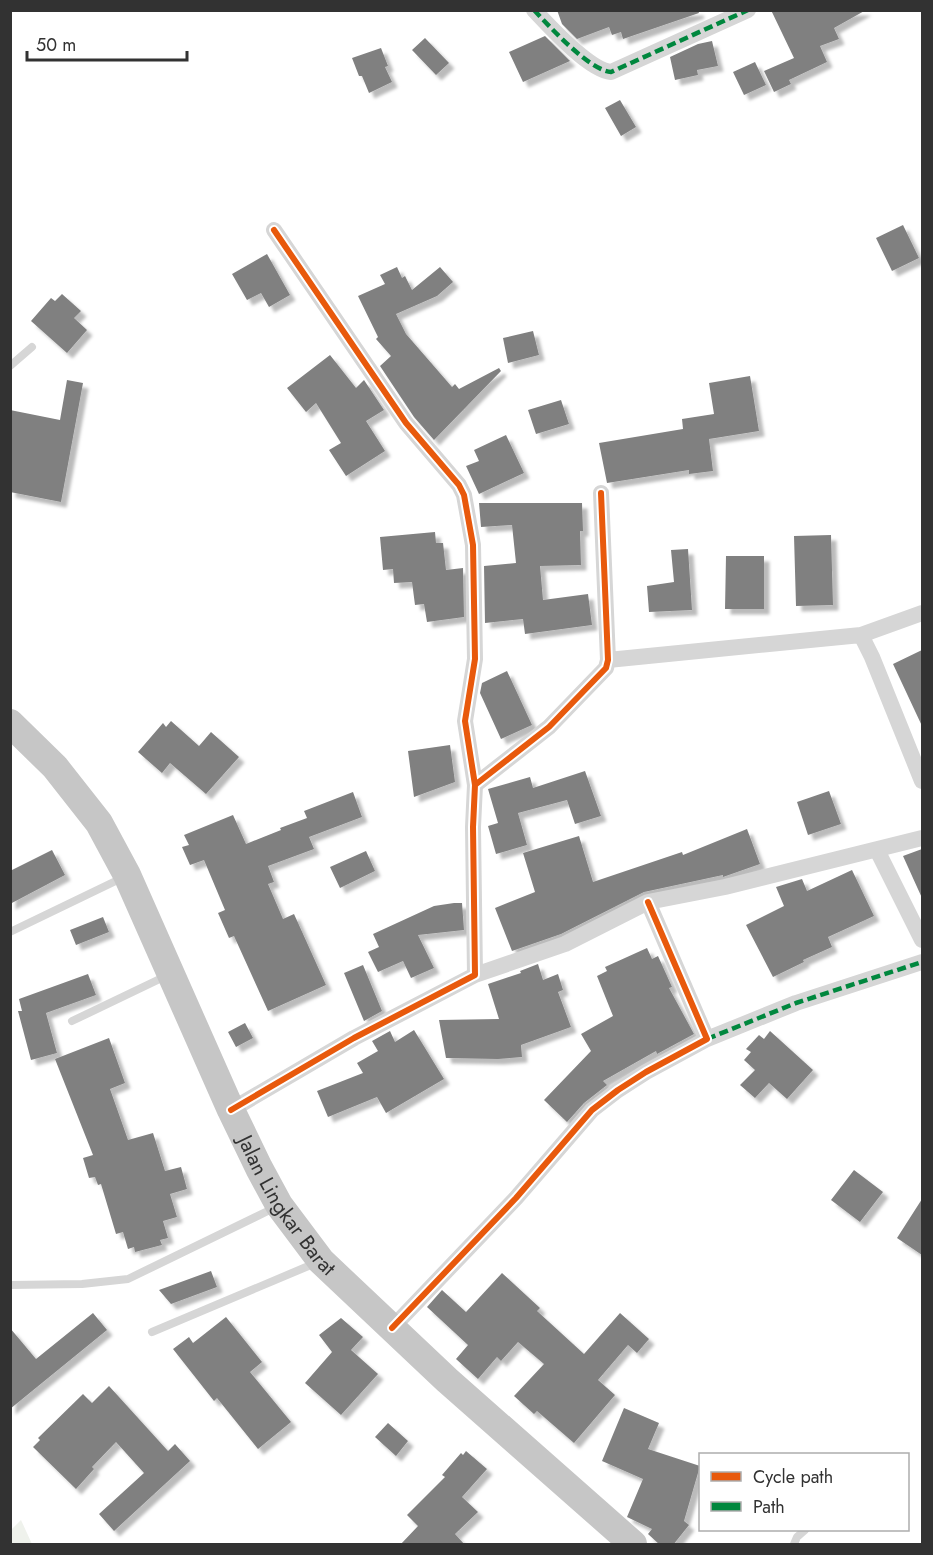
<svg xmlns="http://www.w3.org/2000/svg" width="933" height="1555" font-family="Jost,sans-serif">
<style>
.green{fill:#eff2ec}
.building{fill:#808080;filter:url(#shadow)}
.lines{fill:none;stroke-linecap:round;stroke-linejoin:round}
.service{stroke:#d6d6d6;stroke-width:8}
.minor{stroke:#d6d6d6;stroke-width:16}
.trunk{stroke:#c6c6c6;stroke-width:28}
.quiet{stroke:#00873e;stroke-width:4.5;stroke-dasharray:9 4.5;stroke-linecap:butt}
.cycleway-casing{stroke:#fff;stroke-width:10}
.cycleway{stroke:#e8590c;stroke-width:6}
.labels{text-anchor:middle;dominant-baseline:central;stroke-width:6;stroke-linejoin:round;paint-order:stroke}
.street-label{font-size:21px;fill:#323232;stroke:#fff}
</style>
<defs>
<filter id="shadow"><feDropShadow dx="5.5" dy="5.5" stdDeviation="1.5" flood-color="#0004"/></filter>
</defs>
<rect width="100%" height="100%" fill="#fff"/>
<path class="green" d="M21,1520l11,24h-21v-14z"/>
<path class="building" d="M557,10h141l1,3 -76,26 -2,-7 -9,3 -3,-8 -32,12 -15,-15z
M771,10h95l-32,18 5,11 -19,7 7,16 -38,18 2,4 -17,8 -10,-21 30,-13z
M545,36l25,25 -47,21 -14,-30z
M425,38l24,25 -13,12 -24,-25z
M712,41l6,25 -21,4 1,5 -23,5 -5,-23 28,-13z
M381,48l7,18 -3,1 7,15 -23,11 -7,-17h-3l-7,-18z
M755,62l11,23 -22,10 -11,-23z
M620,100l16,27 -15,9 -16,-28z
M903,225l16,33 -27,13 -16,-33z
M267,254l23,41 -21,12 -8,-14 -14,7 -15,-26z
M397,267l5,11 3,-2 7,14 28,-23 13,15 -16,14 -41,18 10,20 46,53 3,-3 4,5 40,-21 2,3 -67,69 -20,-23 -34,-51 11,-10 -15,-17 2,-2 -20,-41 27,-12 -5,-9z
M62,294l19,17 -7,7 13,12 -20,23 -36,-32 20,-23 4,3z
M533,331l6,24 -31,8 -5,-25z
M330,355l26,33 8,-8 20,30 -18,11 19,30 -39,25 -17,-26 12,-7 -25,-40 -10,9 -19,-24z
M750,376l9,55 -50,8 4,32 -24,3v-4l-82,13 -8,-40 84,-14 -1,-10 32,-5 -5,-31z
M67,380l16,3 -22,119 -51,-10v-82l50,10z
M561,400l8,24 -33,10 -8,-24z
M506,435l18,38 -45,21 -13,-28 13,-5 -5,-11z
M479,503h103l1,28h-3l1,34 -41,1 3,34 45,-6 4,31 -67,9 -2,-15 -38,4 -1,-57 32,-3 -4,-38 -31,2z
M435,532l1,11h7l3,27 17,-2 1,49 -37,5 -3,-18 -9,1 -3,-23 -18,1 -1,-14 -10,1 -3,-33z
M831,535l2,70 -37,1 -2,-70z
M688,549l4,61 -43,2 -2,-26 27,-4 -3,-32z
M726,556h38v53h-39z
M922,650v76l-29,-62z
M507,671l25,54 -31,14 -21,-46 2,-10z
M171,721l28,25 12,-14 28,25 -33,37 -36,-31 -8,10 -24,-21 25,-29 3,4z
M450,745l5,37 -41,15 -6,-46z
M585,771l16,45 -26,8 -8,-24 -49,13 9,32 -31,9 -8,-28 10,-3 -10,-34 42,-12 3,11z
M829,791l12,33 -33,11 -11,-33z
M353,792l9,25 -53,20 5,12 -46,17 6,16 -6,2 15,35 11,-5 32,71 -58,26 -34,-75 -5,2 -11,-25 7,-3 -21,-50 -14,5 -8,-18 7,-2 -5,-10 49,-20 13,29 35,-14 -1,-2 27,-10 -3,-7z
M747,829l13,35 -37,13v-2l-79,17 -83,42 -49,17 -17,-43 40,-16 -12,-39 56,-17 14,46 89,-30 1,3z
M922,849v49l-19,-42z
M52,850l13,25 -55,29v-33z
M366,851l9,20 -35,17 -10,-21z
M852,870l22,46 -46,21 4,10 -29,13 1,2 -31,15 -27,-52 38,-19 -8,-19 26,-8 5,12z
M454,903h8l2,27 -46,5 16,33 -23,10 -8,-17 -25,11 -10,-20 11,-5 -6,-13 61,-28z
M103,917l6,15 -33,13 -6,-15z
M647,948l5,11 6,-3 14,31 -3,1 25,46 -37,20 -1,-3 -53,30 4,4 -23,18 -17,19 -23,-22 47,-49 -10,-17 32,-18 -16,-40 10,-5 -2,-4z
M538,964l5,16 15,-6 5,16 -5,2 13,35 -50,18 1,12 -24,2 -52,-1 -7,-38 60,-1 -11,-35 33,-11 -1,-2z
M363,965l19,46 -18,10 -20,-48z
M88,974l8,21 -50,18 11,40 -26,7 -13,-49h4l-3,-12z
M245,1023l8,15 -17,9 -8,-15z
M414,1030l30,49 -58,34 -9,-16 -49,20 -11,-26 46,-18 -6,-10 21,-12 -6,-10 18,-10 5,11z
M770,1031l43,39 -26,29 -18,-16 -14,15 -15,-13 15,-15 -11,-10 7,-8 -5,-3 13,-14 5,4z
M109,1038l16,45 -15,6 18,51 25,-7 12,38 16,-4 6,22 -17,5 7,23 -14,4 5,17 -8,2 2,5 -27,7 -1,-5 -6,2 -5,-17 -7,2 -15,-50 -3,1 -3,-8 -6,1 -6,-20 10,-3 -38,-96z
M854,1170l29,22 -23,30 -29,-22z
M922,1199v56l-25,-17z
M211,1271l6,16 -46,17 -12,-14z
M502,1273l38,35 -3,3 47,43 36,-41 29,26 -12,14 -9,-8 -30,35 17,15 -41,48 -37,-32 -3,3 -20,-18 30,-32 -26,-22 -17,19 -4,-4 -19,22 -22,-20 12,-14 -41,-38 15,-17 24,22z
M93,1313l14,17 -97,79v-81l26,31z
M226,1317l36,45 -12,10 41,50 -33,27 -41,-51 -3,3 -41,-52 16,-12 4,6z
M341,1318l22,19 -12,13 27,24 -37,41 -36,-32 27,-31 -13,-17z
M109,1386l59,65 7,-7 15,17 -76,70 -15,-17 45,-41 -28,-31 -24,25 2,2 -18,20 -43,-42 7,-7 -2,-2 45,-44 9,9z
M624,1408l35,15 -11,26 52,17 -16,55 5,4 -16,20h-13l-12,-11 4,-5 -25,-12 16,-38 -41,-18z
M388,1423l20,18 -12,15 -21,-19z
M466,1451l21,18 -25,28 16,15 -23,22 10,11h-65l18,-19 -11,-11 38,-38 -3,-2 19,-22 2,2z"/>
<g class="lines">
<path class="service" d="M10,366l22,-19
M10,932l114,-55
M72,1021l94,-45
M10,1285l72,-1 46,-5 148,-72
M152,1332l166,-70
M794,1544l3,-7 8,-7"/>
<path class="minor" d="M534,10c16,17 55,60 77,62l137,-62
M274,230l132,193 53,62 5,10 9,50 2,114 -10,62 10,64
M861,635l11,22 50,124
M608,660l253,-25 61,-22
M877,850l45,90
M475,975l90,-31 83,-42 77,-15 197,-49
M707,1039l89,-36 126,-41
M231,1110l123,-72 121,-63 -2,-148 2,-42 74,-58 57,-59 2,-8 -7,-167
M392,1328l124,-130 76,-88 26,-20 28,-18 61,-33 -59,-137"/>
<path class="trunk" id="s1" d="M10,723l45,44 44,56 28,52 104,235 28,58 20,37 42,56 126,119 186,164"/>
<path class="quiet" d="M534,10c16,17 55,60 77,62l137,-62
M707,1039l89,-36 126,-41"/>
<g class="cycleway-casing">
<path id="cycleway" d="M274,230l132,193 53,62 5,10 9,50 2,114 -10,62 10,64
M231,1110l123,-72 121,-63 -2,-148 2,-42 74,-58 57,-59 2,-8 -7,-167
M392,1328l124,-130 76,-88 26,-20 28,-18 61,-33 -59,-137"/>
</g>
<use href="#cycleway" class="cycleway"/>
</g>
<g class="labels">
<g class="street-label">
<text stroke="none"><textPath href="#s1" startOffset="561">Jalan Lingkar Barat</textPath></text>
</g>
</g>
<rect width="933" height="1555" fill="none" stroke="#323232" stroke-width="24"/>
<rect x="699" y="1453" width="210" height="78" fill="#ffffff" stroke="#adadad" stroke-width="1.5"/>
<rect x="711" y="1472" width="30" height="9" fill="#e8590c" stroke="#adadad" stroke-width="1.5"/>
<text x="753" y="1483" font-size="18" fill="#323232">Cycle path</text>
<rect x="711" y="1502" width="30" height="9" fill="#00873e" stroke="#adadad" stroke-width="1.5"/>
<text x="753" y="1513" font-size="18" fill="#323232">Path</text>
<path d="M27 51v9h160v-9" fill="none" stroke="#323232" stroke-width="3"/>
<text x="36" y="51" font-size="18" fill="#323232" stroke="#ffffff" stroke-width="4.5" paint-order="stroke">50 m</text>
</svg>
